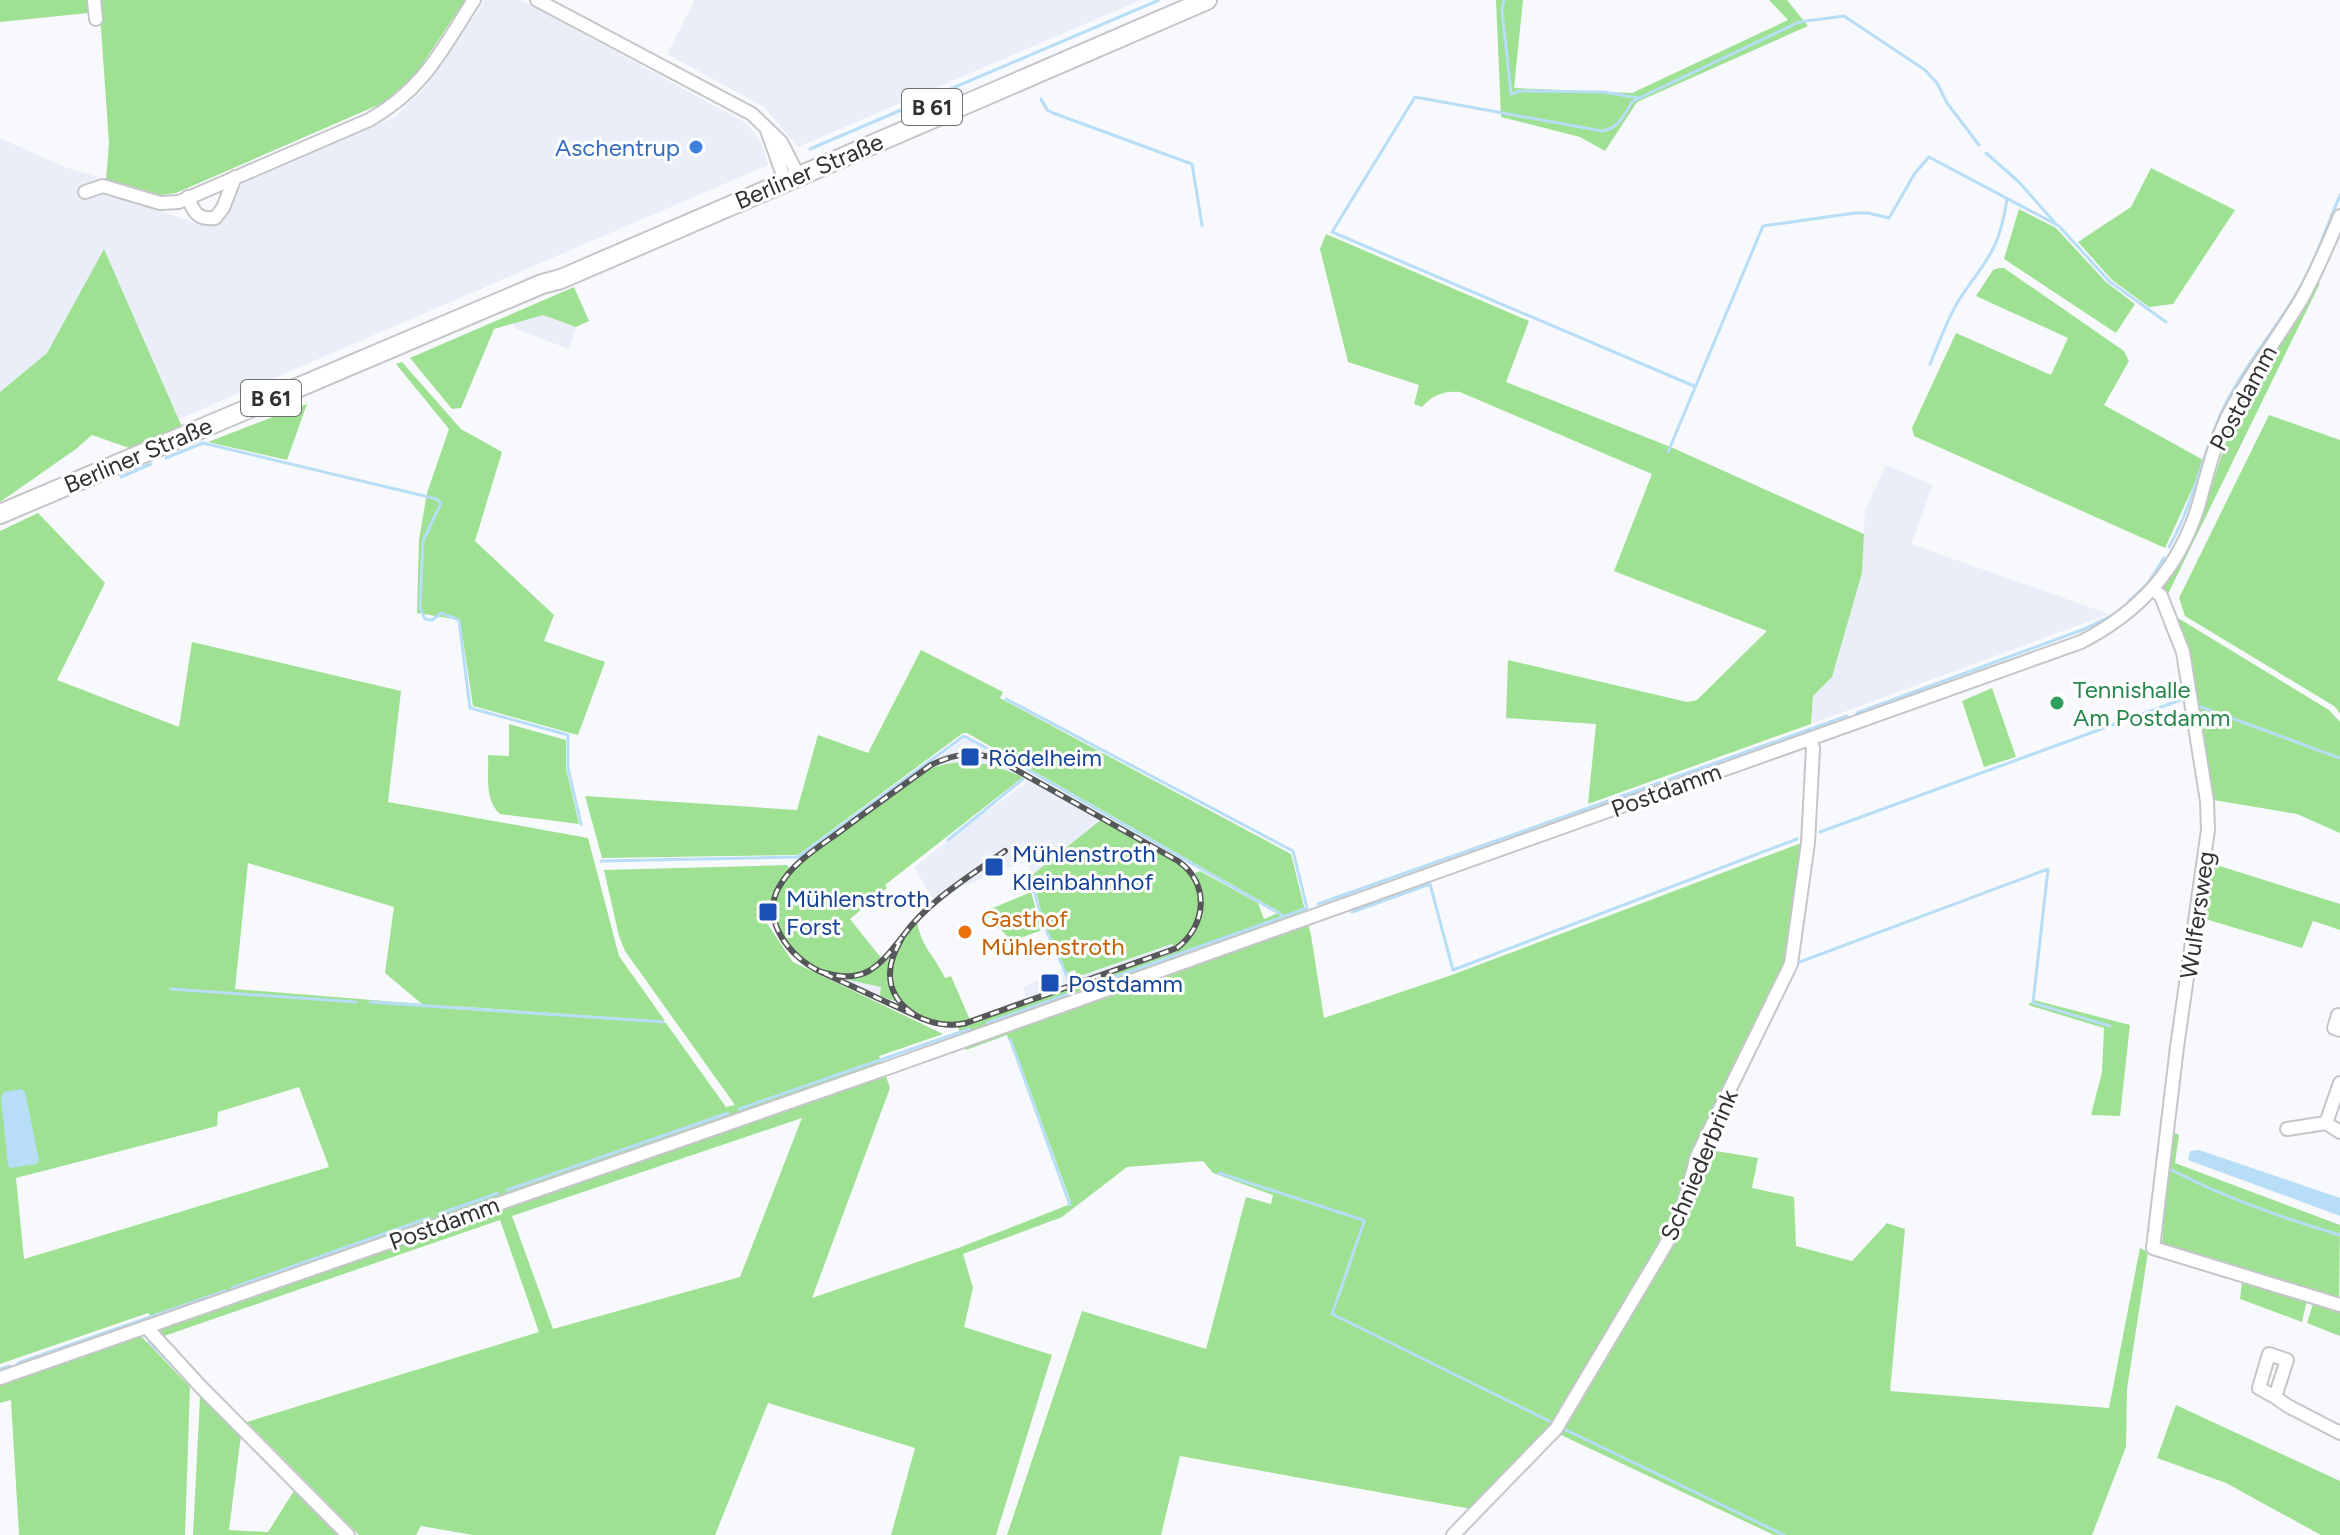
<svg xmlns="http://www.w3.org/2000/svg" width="2340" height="1535" font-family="Figtree,sans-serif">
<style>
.built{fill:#eaeef8}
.green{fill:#9ee193;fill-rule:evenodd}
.water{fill:#b8ddf6}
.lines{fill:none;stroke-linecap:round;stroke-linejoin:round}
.stream{stroke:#b8ddf6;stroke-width:3}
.street-casing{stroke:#c5c6c9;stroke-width:16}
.primary-casing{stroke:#c5c6c9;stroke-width:22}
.street{stroke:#fff;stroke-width:12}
.primary{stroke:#fff;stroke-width:18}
.rail-casing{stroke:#565759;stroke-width:6}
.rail{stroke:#fff;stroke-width:3;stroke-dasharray:9;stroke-linecap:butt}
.shop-dot{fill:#3f7fe0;stroke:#fff;stroke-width:3}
.leisure-dot{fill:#2e9e5b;stroke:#fff;stroke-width:3}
.transit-dot{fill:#1a4fb4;stroke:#fff;stroke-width:3}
.food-dot{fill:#e8710a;stroke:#fff;stroke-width:3}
.labels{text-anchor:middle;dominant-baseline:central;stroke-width:6;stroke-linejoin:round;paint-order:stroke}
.shield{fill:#fff;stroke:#6f7070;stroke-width:2}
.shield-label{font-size:22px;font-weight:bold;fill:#313233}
.shop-label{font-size:24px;fill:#366cbe;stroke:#fff;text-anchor:end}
.street-label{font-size:24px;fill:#313233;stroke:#fff}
.leisure-label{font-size:24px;fill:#27864d;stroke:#fff;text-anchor:start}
.transit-label{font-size:24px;fill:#164399;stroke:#fff;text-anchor:start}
.food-label{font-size:24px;fill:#c56008;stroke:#fff;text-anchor:start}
</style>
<rect width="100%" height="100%" fill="#f8f9fc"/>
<path class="built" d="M485,0h36l225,123 15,18 7,24 -589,254 -75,-170 -57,104 -47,39v-254l67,30 39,11 -1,17 18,3 76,25 13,1 11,-4 14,-30 9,-10 149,-64 33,-33z
M695,0h446l-343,147 -34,-40 -97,-53z
M543,315l33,12 -7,22 -53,-20 -4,-7z
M1886,465l47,20 -22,59 198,70 -298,110 2,-28 19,-19 30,-104 3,-63z
M964,739h4l217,124 10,10 8,26 -3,24 -11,18 -20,14 -189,65 -1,-4 47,-19 -3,-10 40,-18 5,11 105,-36 1,3 15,-13 10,-27 -4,-24 -7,-12 -86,-51 -70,55 -5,-14 -64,25 -36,26 -2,-2 9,-9 -20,-34 67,-52 47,-33 -5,-5 -29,-12 -34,-3 -14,2 -28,12 -121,90 -20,29 -2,17 7,23 15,20 22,14 21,6 28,-4 9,-6 38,-45 2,2 -12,12 -12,27v21l20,29 10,6 20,6 30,-4 2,3 -23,7 -23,-5 -118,-56 -16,-10 -12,-14 -21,-38 8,-2 6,-17 9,-14 10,-10z"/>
<path class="green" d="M0,0h87l1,13 -88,9z
M99,0h366l-49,74 -31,28 -209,91 -15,2 -55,-16 3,-36z
M1496,0h27l-9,88 118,5 156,-73 -19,-20h18l21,26 -171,76 -32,49 -25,-14 -79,-20z
M2151,168l84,42 -62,94 -24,3 -37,-27 -34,-38 53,-35z
M2019,209l37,19 50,54 29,22 -19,29 -112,-74z
M1326,234l203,87 -23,61 167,66 191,86 -2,39 -30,104 -19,19 -2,28 -223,80 8,-80 -90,-6 2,-58 179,42 10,-2 70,-69 -153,-60 38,-97 -192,-82c-17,-1 -27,3 -38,15l-8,-3 5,-19 -71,-23 -28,-113z
M104,249l78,178 -50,22 -40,-14 -16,14 -76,53v-110l47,-39z
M1999,268h5l120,83 5,10 -25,44 101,56 -40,87 -251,-112 -2,-8 44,-95 95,42 17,-37 -92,-42 17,-26z
M2315,283h5l-153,313 -4,-10 40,-74 31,-94z
M574,287l15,34 -13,6 -33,-12 -49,14 -33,79 -9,1 -42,-51z
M402,362l59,67 41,23 -27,89 79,74 -10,26 61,21 -27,73 -105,-29 -13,-86 -43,-7 2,-73 8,-47 22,-64 -53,-65z
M307,404l-20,56 -79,-18z
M2269,415l71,25v273l-6,-7 -149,-90 -6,-18z
M38,513l67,70 -48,97 122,47 13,-85 209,49 -13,111 200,36 31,118 46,65 -213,-15 1,3 213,14 60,84 9,-2 -110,-154 -6,-15 -15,-66 183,-5 2,3 -13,19 -6,17 -8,2 6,13 -2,3 27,40 150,72 -64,22 11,32 -78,210 149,-51 107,-42 3,-3 -59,-161h-3l-2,-6 -41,15 -8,-23 220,-76c27,-21 29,-48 17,-78l5,-2 58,32 6,16 16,-7 -313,-179h-4l-165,122 -196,3 -17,-62 212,14 21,-75 50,18 53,-103 82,42 -3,6 291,156 20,81 13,83 125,-42 355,-134 -16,122 -127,280 -104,176 -86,89 -291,-53 -19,79h-154l75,-224 124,38 40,-152 25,7 2,-9 -60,-22 -10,-12 -76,6 -65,50 -99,37 10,34 -9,39 88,28 -56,180h-105l24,-87 -147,-45 -53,132h-242l-52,-9 -5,9h-57l-112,-113 292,-90 -39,-112 -336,116 -16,-23 -148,51v-833zM248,863l146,44 -9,66 37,31 -187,-15zM299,1087l30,80 -305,92 -8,-81 201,-52 1,-14zM802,1118l-62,159 -187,52 -41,-113z
M2173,615l156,95 11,12v111l-43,-19 -83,-14 -15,-92z
M1992,688l24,69 -32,10 -22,-66z
M509,724l57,16v28l13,56 -79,-10c-16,-14 -11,-39 -12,-59l21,1z
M971,762l22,3 30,12 -138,108 2,3 -37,31 32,40c-40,41 -121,-9 -106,-62 3,-9 9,-19 16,-26 13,-14 32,-25 48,-37 30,-22 61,-53 95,-67 12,-4 24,-5 36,-5z
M1102,819c23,14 68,34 86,52 22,24 9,58 -13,76l-3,-3 -95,33 -2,-7 -8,3 -23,-50 -12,-48z
M2210,863l130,41v26l-27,-9 -11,27 -100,-30z
M1031,892l11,38 -30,11 -29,-29z
M917,922c5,26 17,33 28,56l6,-2 19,44c-64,22 -106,-50 -53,-98z
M892,954l-5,23 10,25 -17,-6 1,-9 -41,-9c24,2 36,-7 52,-24z
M2034,1000l96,25 -10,91 -29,-1 11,-43 2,-44 -76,-23z
M2171,1131l8,4 -4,28 165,62 -1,76 -177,-56z
M1704,1149l54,9 -6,30 42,9 2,49 56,15 35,-38 18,6 -15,162 219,17 31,-160 8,4 -21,137 -1,58 -34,88h-318l-215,-101 109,-185z
M2242,1282l65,18 -5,22 -62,-23z
M2316,1302l24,8v26l-33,-13 6,-19z
M141,1336l49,51 -5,148h-166l-8,-135 -11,3v-17z
M200,1397h4l37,38 -12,95 39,2 27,-43 45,46h-147z
M2176,1405l164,76v54h-19l-95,-52 -69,-25z"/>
<path class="water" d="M21,1089l4,3 14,68 -2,4 -26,4 -3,-2 -7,-69 3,-5z
M2199,1150l141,48v18l-152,-56 2,-9z"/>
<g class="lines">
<path class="stream" d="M1504,0l-2,11 9,83 9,-3 84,1 34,6
M1041,99l6,11 6,3 139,51 10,61
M810,149l349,-149
M1986,153l33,29 37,42
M1930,364c9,-21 17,-45 29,-64 28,-42 40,-48 48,-101
M1694,386l-362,-154 83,-135 187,34c17,-2 22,-17 31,-30l166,-79 45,-6 81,54 12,13 10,20 32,42
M1668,452l95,-226 92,-13h13l21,5 26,-45 14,-16 130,69 50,55 57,41
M166,458l37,-15 234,56 4,4 -18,38 -3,67 5,11 7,1 9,-7 18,7 11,88 98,27v33l13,56
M121,477l30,-13
M2169,547c26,-45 33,-96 56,-142 19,-39 48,-72 70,-109 19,-31 31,-68 45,-101
M2129,601l19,-18 16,-25
M1006,699l287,152 1,4 13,53 -223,80
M2201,707l139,51
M1857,713l225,-83 29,-14
M1025,768l257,147
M1820,832l366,-134
M948,840l75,-61
M601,861l197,-4 166,-121 51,27
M1030,876l13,47 25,55
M1318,904l529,-188
M1352,912l78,-28 23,86 344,-131
M1797,963l251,-94 -15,134 77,23
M171,989l185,13
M370,1002l293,20
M987,1023l87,-31
M1010,1039l60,166
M739,1109l230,-80
M2170,1169c53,28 112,49 170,66
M1219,1173l144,47 1,2 -32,92 221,109
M507,1190l221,-77
M439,1214l59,-21
M232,1288l196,-70
M149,1342l33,33
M18,1363l207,-72
M0,1369l10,-3
M1566,1430l218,105"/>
<g class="street-casing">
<path id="street" d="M94,0l2,19
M537,0l215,114 29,28 17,33
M767,130l18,51
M85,192l18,-6 57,17 19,-1 190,-82c55,-31 72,-69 105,-120
M188,197c5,15 10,23 27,21l8,-10 12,-31
M2154,590l7,6 22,56 24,149 1,29 -31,217 -24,201 187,57
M2340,1016l-2,-1 -4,13 6,2
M2326,1123l14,-40
M2287,1129l39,-6 14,9
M147,1328l54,59 147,148
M2269,1354l18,6 -12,37 -16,-9z
M0,1378l893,-312 1188,-424c58,-30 97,-72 117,-135 9,-32 16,-63 31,-93 21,-40 49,-76 72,-114 15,-27 27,-55 39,-84
M2275,1397l13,9 52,27
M1453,1535l103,-106 109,-183 15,-29 18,-63 93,-190 17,-121 5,-95 -3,-9"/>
</g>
<g class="primary-casing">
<path id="primary" d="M0,514l542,-230 19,-5 646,-279"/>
</g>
<use href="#street" class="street"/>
<use href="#primary" class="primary"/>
<g class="rail-casing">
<path id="rail" d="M903,936c25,-35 67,-60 102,-85
M819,971c44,15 58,-2 84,-35 -6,12 -13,23 -13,37 -1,38 44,58 76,50l211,-75c30,-23 33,-65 1,-87l-181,-102c-24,-8 -44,-5 -66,6 -30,22 -60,43 -89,65 -23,17 -49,32 -63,57 -19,33 11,70 40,84l104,48"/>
</g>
<use href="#rail" class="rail"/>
</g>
<circle class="shop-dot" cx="696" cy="147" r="8"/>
<circle class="leisure-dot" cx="2057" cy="703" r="8"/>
<g class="transit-dot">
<rect x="960" y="747" width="20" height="20" rx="4"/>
<rect x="984" y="857" width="20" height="20" rx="4"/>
<rect x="758" y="902" width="20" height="20" rx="4"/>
<rect x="1040" y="973" width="20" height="20" rx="4"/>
</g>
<circle class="food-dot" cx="965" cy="932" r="8"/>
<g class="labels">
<g class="shield">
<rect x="902" y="89" width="60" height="36" rx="6"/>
<rect x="241" y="380" width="60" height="36" rx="6"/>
</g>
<g class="shield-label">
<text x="932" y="107">B 61</text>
<text x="271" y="398">B 61</text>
</g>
<g class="shop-label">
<text x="680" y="147">Aschentrup</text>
</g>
<g class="street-label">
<text transform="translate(809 171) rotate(-23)">Berliner Straße</text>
<text transform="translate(2243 398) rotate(-62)">Postdamm</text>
<text transform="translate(138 455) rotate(-23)">Berliner Straße</text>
<text transform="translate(1666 790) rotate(-20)">Postdamm</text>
<text transform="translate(2197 915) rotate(-82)">Wulfersweg</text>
<text transform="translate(1699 1165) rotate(-67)">Schniederbrink</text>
<text transform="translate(444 1223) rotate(-20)">Postdamm</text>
</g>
<g class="leisure-label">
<text x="2073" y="689">Tennishalle<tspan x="2073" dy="28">Am Postdamm</tspan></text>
</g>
<g class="transit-label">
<text x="988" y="757">Rödelheim</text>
<text x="1012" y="853">Mühlenstroth<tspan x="1012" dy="28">Kleinbahnhof</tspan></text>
<text x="786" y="898">Mühlenstroth<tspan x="786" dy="28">Forst</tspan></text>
<text x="1068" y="983">Postdamm</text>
</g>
<g class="food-label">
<text x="981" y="918">Gasthof<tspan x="981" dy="28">Mühlenstroth</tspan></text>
</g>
</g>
</svg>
